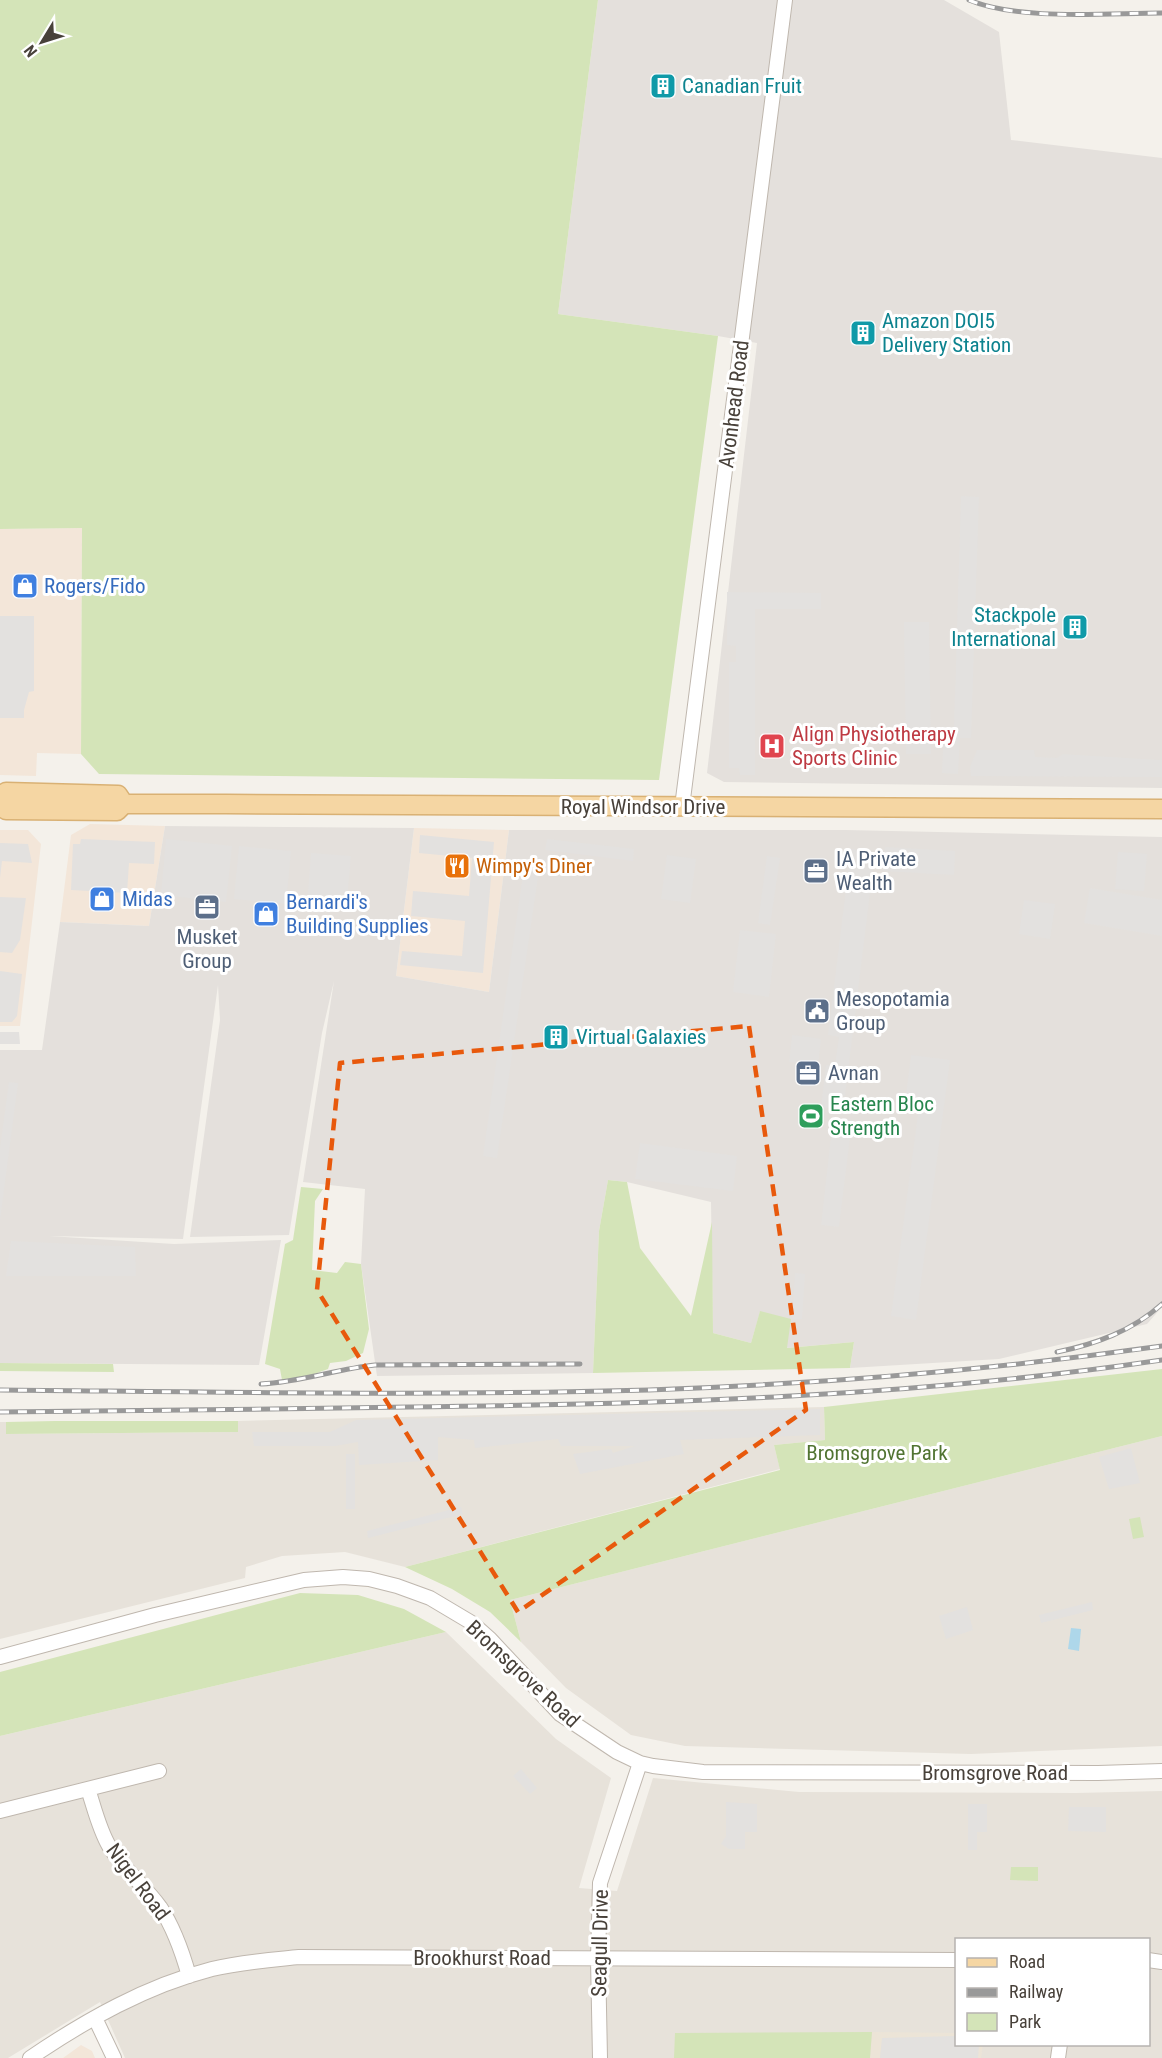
<svg xmlns="http://www.w3.org/2000/svg" width="1162" height="2058" font-family="'Roboto Condensed',sans-serif">
<style>
.residential{fill:#e7e2da;fill-rule:evenodd}
.commercial{fill:#f3e6d9}
.industrial{fill:#e4e0dc}
.education{fill:#ece4d7}
.green{fill:#d4e4b8}
.parking{fill:#e3e1df}
.water{fill:#aed7ea}
.lines{fill:none;stroke-linecap:round;stroke-linejoin:round}
.minor-casing{stroke:#bfb7ae;stroke-width:16}
.major-casing{stroke:#d9b174;stroke-width:21}
.minor{stroke:#fff;stroke-width:14}
.major{stroke:#f5d6a3;stroke-width:18}
.rail-casing{stroke:#999;stroke-width:5}
.rail{stroke:#fff;stroke-width:3;stroke-dasharray:9;stroke-linecap:butt}
.marked{fill:none;stroke:#e8590c;stroke-width:4.5;stroke-dasharray:12 8;stroke-linejoin:round}
.labels{text-anchor:middle;dominant-baseline:central;stroke-width:6;stroke-linejoin:round;paint-order:stroke}
.culture-label{font-size:21px;fill:#0d838f;stroke:#fff;text-anchor:start}
.street-label{font-size:21px;fill:#48413a;stroke:#fff}
.shop-label{font-size:21px;fill:#366cbe;stroke:#fff;text-anchor:start}
.health-label{font-size:21px;fill:#be3a42;stroke:#fff;text-anchor:start}
.service-label{font-size:21px;fill:#4e5e75;stroke:#fff;text-anchor:start}
.food-label{font-size:21px;fill:#c56008;stroke:#fff;text-anchor:start}
.leisure-label{font-size:21px;fill:#27864d;stroke:#fff;text-anchor:start}
.park-label{font-size:21px;fill:#517432;stroke:#fff}
</style>
<rect width="100%" height="100%" fill="#f4f1eb"/>
<path class="residential" d="M824,1407l1,33 -51,5 6,24 -375,98 -60,-15 -63,4 -36,11 -1,11 -245,61v-217h6v12l232,-2v-11z
M1162,1436v310l-191,8 -286,-8 -54,-11 -65,-47 -45,-46 -11,-42z
M446,1632l110,107 55,39 -32,110 38,3 36,-113 146,14 277,1 86,-2v267h-1037l-25,-56 -92,56h-8v-322zM956,1940h192v104h-192z"/>
<path class="commercial" d="M82,528l-1,226 -44,-1 -1,23 -36,-1v-246z
M90,824l75,2 -16,100 -89,-4 11,-87z
M414,828l95,2 -20,162 -93,-16z
M0,830h28l13,14 -21,182h-20z
M81,2045l11,6 3,7h-32z"/>
<path class="industrial" d="M598,0h346l55,32 12,108 151,18v630l-438,-6 -17,-9 50,-430 -39,-7 -160,-22z
M165,826l249,2 -18,148 93,16 20,-162h337l316,7v470l-15,17 -148,35 -149,9 4,-26 -68,6 -26,-36 -9,31 -38,-10 -2,-131 -84,-20 -19,-2 -9,51 -6,142 -216,3 -16,-112 4,-75 -62,-7 31,-201 -12,52 -33,202 -99,2 30,-217 -2,-35 -35,254 -134,-3 125,8 107,-4 -22,125 -259,-2v-313h42l18,-128 89,4z"/>
<path class="education" d="M872,2032l84,1v11l27,1 -2,13h-111z"/>
<path class="green" d="M0,0h598l-40,314 160,22 -59,444 -560,-6 -18,-20 1,-226 -82,1z
M608,1180l19,2 13,66 51,68 21,-94 1,111 38,10 9,-32 31,8 -4,29 67,-6 -4,26 -257,5 6,-142z
M301,1187l22,2 -8,12 -3,69 25,3 8,-11 16,2 8,65 -6,24 -17,8 -16,2 -2,6 -33,12 -13,-1 -2,-11 -15,-5 20,-120 8,-4z
M0,1363l113,1 1,8 -114,-1z
M1162,1369v67l-652,164 11,42 -31,-30 -38,-23 -47,-22 375,-97 -6,-25 51,-5 -1,-33z
M55,1421h183v11l-232,2v-12z
M1140,1517l4,20 -11,2 -4,-20z
M300,1593l58,2 46,14 42,23 -446,104v-64z
M1011,1867h27v14l-28,-1z
M872,2032l-2,26h-196l1,-25z"/>
<path class="parking" d="M961,496l18,1 -8,241h-11l-2,36 -16,-1 2,-44h10z
M727,592l94,1v16h-66v166h-15l-1,-7h-10v-106h7v-16l-9,-1z
M0,616h34v75l-5,1 -5,18v8h-24z
M904,622h25l2,132h-25z
M977,750h57l1,7 22,1 6,-4 99,6v17l-191,-1 -1,-9z
M420,835l74,7 -11,131 -83,-8 2,-14 60,5 3,-35 -54,-5 2,-25 56,5 3,-38 -53,-5z
M81,839l74,3 -1,22 -25,-1 -2,30 -56,-3 2,-46h7z
M166,839l66,7 -6,56 -65,-7z
M547,839l87,10 -1,12 -88,-11z
M0,843l28,1 4,19 -30,-2 -2,17z
M239,846l52,5 -5,53 -52,-5z
M885,847l70,4 -1,24 -71,-4z
M851,849l24,3 -30,244 -5,-1 -1,14 -18,-2 5,-42h9l4,-28 -11,-2z
M1118,852l29,2 -3,37 -29,-2z
M311,853l40,3 -5,54 -39,-4z
M667,855l29,4 -6,44 -29,-4z
M767,856l13,2 -10,67 -12,-2z
M525,860l15,3 -43,295 -14,-2z
M1090,888l72,12v36l-78,-13z
M0,897l26,1 -6,42 -8,13 -12,-1z
M1024,900l31,4 -5,35 -31,-5z
M740,930l36,4 -7,63 -36,-5z
M0,971l22,3 -5,42 -5,6h-12z
M0,1032h19l1,12h-20z
M792,1035l29,4 -3,26 -29,-3z
M911,1055l39,5 -34,260 -25,-4 28,-209 7,1 1,-9 -21,-3z
M9,1082l9,1 -18,137v-72z
M833,1117l19,3 -13,107 -18,-2z
M640,1143l97,13 -4,35 -98,-12z
M11,1241l124,6 1,29h-130z
M795,1273l10,1 -3,45h-10z
M820,1409v26l-140,5 4,14 -104,20 -7,-20 38,-5 2,4 22,-7h-74l-3,-7 -83,9 -1,-8 -36,-3v23l-79,5 -1,-23 -23,4h-81l-2,-14h78l26,-12z
M1131,1448l9,35 -31,6 -10,-32z
M346,1454h9v55h-9z
M461,1507l2,7 -95,24 -1,-7z
M1092,1602l1,8 -52,13 -2,-8z
M967,1607l6,23 -27,9 -7,-23z
M521,1769l16,19 -7,6 -17,-18z
M726,1802l31,2v28h-12v17h-16l-8,-5 5,-8z
M968,1804h19v28h-10v18h-9z
M1069,1807h37v25l-38,-1z
M956,2036v8l23,1 -1,13h-98l2,-20z"/>
<path class="water" d="M1071,1628l10,1 -2,22 -11,-2z"/>
<g class="lines">
<g class="minor-casing">
<path id="minor" d="M682,807l103,-807
M0,1657l155,-42 149,-35 39,-3 26,2 28,7 33,12 42,25 18,16 70,75 57,38 23,11 13,3 50,6 395,1 64,-2
M88,1789c6,18 11,40 21,57 15,24 35,39 51,61 14,21 22,44 29,69
M0,1811l159,-40
M1148,1960l14,2
M95,2018l19,40
M30,2058c56,-38 116,-72 182,-89 29,-7 58,-9 87,-12l657,3
M600,2058l-2,-99 2,-76 40,-120
M1058,2058l2,-14"/>
</g>
<g class="major-casing">
<path id="major" d="M0,797l6,-5 112,3 6,9
M0,805l6,5 111,1 7,-7h102l936,5"/>
</g>
<use href="#minor" class="minor"/>
<use href="#major" class="major"/>
<g class="rail-casing">
<path id="rail" d="M969,0c50,21 137,13 193,13
M1057,1352c39,-8 75,-21 105,-48
M261,1384c39,-2 76,-15 114,-19l205,-1
M0,1390c216,2 433,6 649,0 171,-6 343,-20 513,-44
M0,1412c136,-1 273,-3 409,-5 252,-3 504,-10 753,-47"/>
</g>
<use href="#rail" class="rail"/>
</g>
<path class="marked" d="M749,1026l57,384 -288,202 -201,-322 23,-227z"/>
<defs>
<g id="building-square" transform="scale(1.35)"><rect x="-9" y="-9" width="18" height="18" rx="4" fill="#0f9aa8" stroke="#fff"/><path d="M-4-6H4V6H1V3H-1V6H-4ZM-2.5-4.3h1.7v1.8h-1.7ZM.8-4.3h1.7v1.8H.8ZM-2.5-1h1.7V.8h-1.7ZM.8-1h1.7V.8H.8Z" fill="#fff"/></g>
<g id="shop-square" transform="scale(1.35)"><rect x="-9" y="-9" width="18" height="18" rx="4" fill="#3f7fe0" stroke="#fff"/><path d="M-5-2.5h2.3a2.7 3.5 0 0 1 5.4 0H5L5.5 6h-11ZM-1.5-2.5h3a1.5 2.3 0 0 0-3 0Z" fill="#fff"/></g>
<g id="hospital-square" transform="scale(1.35)"><rect x="-9" y="-9" width="18" height="18" rx="4" fill="#e0444e" stroke="#fff"/><path d="M-5-5h3v3.5h4V-5h3V5h-3V1.5h-4V5h-3Z" fill="#fff"/></g>
<g id="restaurant-square" transform="scale(1.35)"><rect x="-9" y="-9" width="18" height="18" rx="4" fill="#e8710a" stroke="#fff"/><path d="M-5-6h1v4h1v-4h1v4h1v-4h1v5L-1.5 .5V6h-2V.5L-5-1ZM5-6V6H3V1.5H1.5Q1.5-4 5-6Z" fill="#fff"/></g>
<g id="office-square" transform="scale(1.35)"><rect x="-9" y="-9" width="18" height="18" rx="4" fill="#5c6f8a" stroke="#fff"/><path d="M-6-3h4V-5.5h4V-3h4V5H-6ZM-1-4.5V-3h2v-1.5ZM-6 0V1H6V0Z" fill="#fff"/></g>
<g id="civic-square" transform="scale(1.35)"><rect x="-9" y="-9" width="18" height="18" rx="4" fill="#5c6f8a" stroke="#fff"/><path d="M-.6-6.5H3V-4.5H.6V-3L4-1V1h2V6H-6V1h2V-1L-.6-3ZM-1.2 2.5V6h2.4V2.5Z" fill="#fff"/></g>
<g id="stadium-square" transform="scale(1.35)"><rect x="-9" y="-9" width="18" height="18" rx="4" fill="#2e9e5b" stroke="#fff"/><path d="M0-5a6.5 5 0 1 0 0 10a6.5 5 0 1 0 0-10ZM-3.5-1.8h7v3.6h-7Z" fill="#fff"/></g>
</defs>
<g fill-rule="evenodd">
<use href="#building-square" x="663" y="86"/>
<use href="#building-square" x="863" y="333"/>
<use href="#shop-square" x="25" y="586"/>
<use href="#building-square" x="1075" y="627"/>
<use href="#hospital-square" x="772" y="746"/>
<use href="#restaurant-square" x="457" y="866"/>
<use href="#office-square" x="816" y="871"/>
<use href="#shop-square" x="102" y="899"/>
<use href="#office-square" x="207" y="907"/>
<use href="#shop-square" x="266" y="914"/>
<use href="#civic-square" x="817" y="1011"/>
<use href="#building-square" x="556" y="1037"/>
<use href="#office-square" x="808" y="1073"/>
<use href="#stadium-square" x="811" y="1116"/>
</g>
<g class="labels">
<g class="culture-label">
<text x="682" y="86">Canadian Fruit</text>
<text x="882" y="321">Amazon DOI5<tspan x="882" dy="24">Delivery Station</tspan></text>
<text x="1056" y="615" text-anchor="end">Stackpole<tspan x="1056" dy="24">International</tspan></text>
<text x="576" y="1037">Virtual Galaxies</text>
</g>
<g class="street-label">
<text transform="translate(734 404) rotate(-83)">Avonhead Road</text>
<text x="643" y="807">Royal Windsor Drive</text>
<text transform="translate(523 1674) rotate(43)">Bromsgrove Road</text>
<text x="995" y="1773">Bromsgrove Road</text>
<text transform="translate(138 1882) rotate(53)">Nigel Road</text>
<text transform="translate(600 1943) rotate(-89)">Seagull Drive</text>
<text x="482" y="1958">Brookhurst Road</text>
</g>
<g class="shop-label">
<text x="44" y="586">Rogers/Fido</text>
<text x="122" y="899">Midas</text>
<text x="286" y="902">Bernardi's<tspan x="286" dy="24">Building Supplies</tspan></text>
</g>
<g class="health-label">
<text x="792" y="734">Align Physiotherapy<tspan x="792" dy="24">Sports Clinic</tspan></text>
</g>
<g class="service-label">
<text x="836" y="859">IA Private<tspan x="836" dy="24">Wealth</tspan></text>
<text x="207" y="937" text-anchor="middle">Musket<tspan x="207" dy="24">Group</tspan></text>
<text x="836" y="999">Mesopotamia<tspan x="836" dy="24">Group</tspan></text>
<text x="828" y="1073">Avnan</text>
</g>
<g class="food-label">
<text x="476" y="866">Wimpy's Diner</text>
</g>
<g class="leisure-label">
<text x="830" y="1104">Eastern Bloc<tspan x="830" dy="24">Strength</tspan></text>
</g>
<g class="park-label">
<text x="877" y="1453">Bromsgrove Park</text>
</g>
</g>
<rect x="955" y="1938" width="195" height="108" fill="#ffffff" stroke="#b6b3b0" stroke-width="1.5"/>
<rect x="967" y="1958" width="30" height="9" fill="#f5d6a3" stroke="#b6b3b0" stroke-width="1.5"/>
<text x="1009" y="1968" font-size="18" fill="#48413a">Road</text>
<rect x="967" y="1988" width="30" height="9" fill="#999999" stroke="#b6b3b0" stroke-width="1.5"/>
<text x="1009" y="1998" font-size="18" fill="#48413a">Railway</text>
<rect x="967" y="2013" width="30" height="18" fill="#d4e4b8" stroke="#b6b3b0" stroke-width="1.5"/>
<text x="1009" y="2028" font-size="18" fill="#48413a">Park</text>
<g transform="translate(42 42) rotate(232)" stroke="#ffffff" stroke-width="4.5" paint-order="stroke">
<path d="M0-4.5L10 22L0 15L-10 22Z" fill="#48413a"/>
<text y="-9" font-size="16" font-weight="bold" text-anchor="middle" fill="#48413a">N</text>
</g>
</svg>
